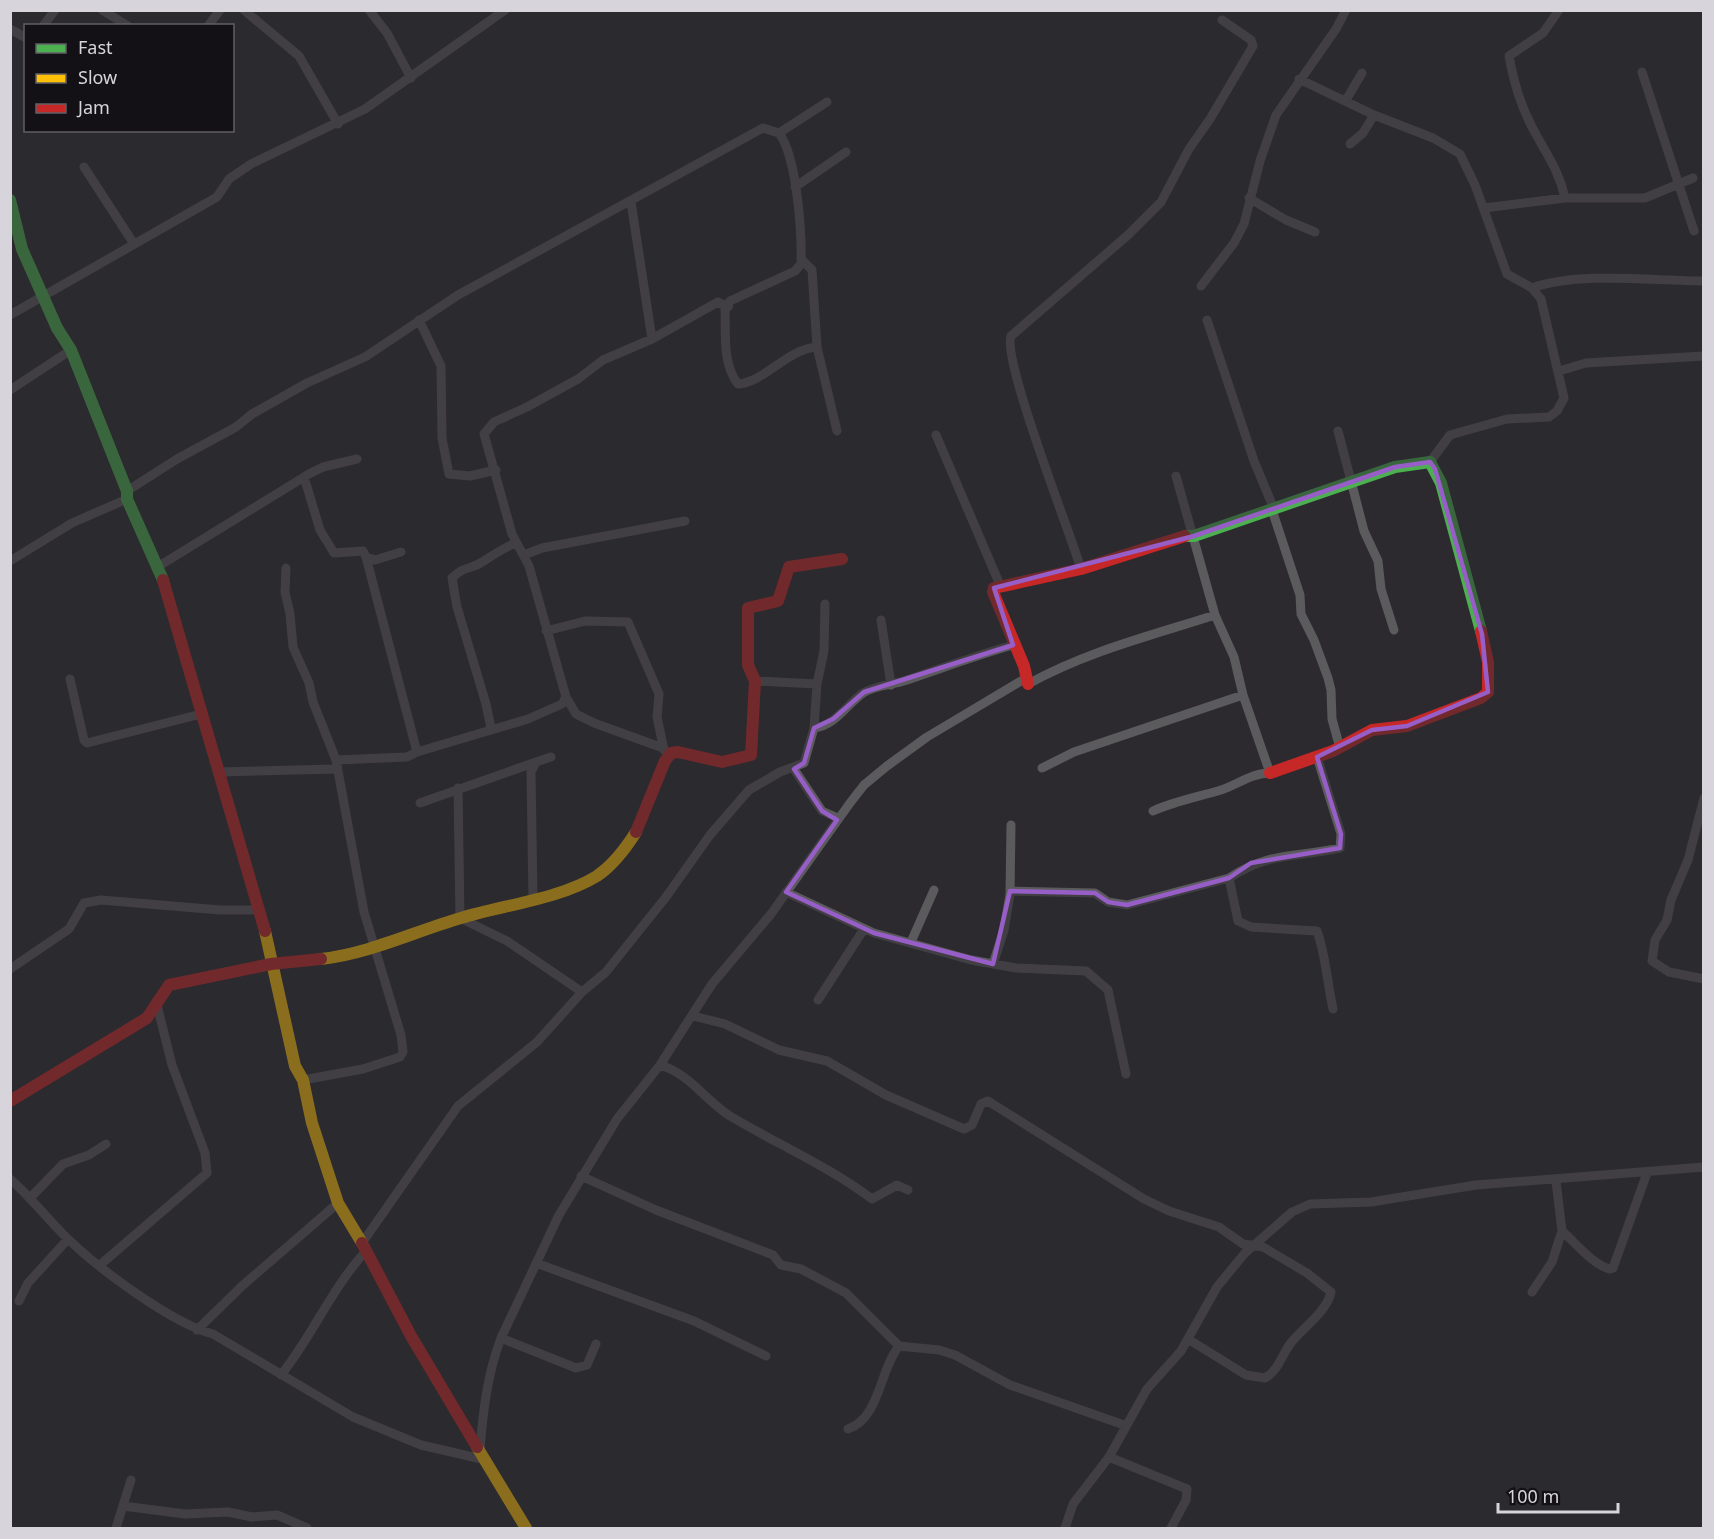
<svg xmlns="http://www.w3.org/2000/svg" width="1714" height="1539" font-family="'Noto Sans',sans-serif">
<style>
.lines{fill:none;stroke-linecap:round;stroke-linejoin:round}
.street{stroke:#5b5a5c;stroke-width:9}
.fast{stroke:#4caf50;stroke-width:12}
.slow{stroke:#ffc107;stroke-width:12}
.jam{stroke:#c62828;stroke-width:12}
.marked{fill:none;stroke:#975ec8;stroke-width:4.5;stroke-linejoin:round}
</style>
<rect width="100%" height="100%" fill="#2c2a2f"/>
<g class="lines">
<path class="street" d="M102,10l26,16
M244,10l55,46 39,68
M369,10l18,23 24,45
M1559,10l-16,23 -34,23c4,23 12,50 23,71 13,25 27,43 33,71
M43,26l12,-16
M208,26l12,-16
M10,29l16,9
M1642,72l52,159
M1299,79l75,36 59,23 27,16 15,31 32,89 25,14 9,11 23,99 -7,13 -8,6 -42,2 -57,16 -20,27
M1346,100l16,-27
M779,133l48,-31
M1350,144l13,-11 11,-18
M84,167l50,77
M795,187l51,-35
M1249,198l37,22 29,12
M631,202l21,137
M1484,208l81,-10h80l48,-20
M801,259l11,11 5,77
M1201,286l33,-43 10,-19 16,-63 16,-46 60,-86 10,-19
M1532,288c49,-17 120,-7 172,-7
M10,315l207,-118 12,-18 22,-15 114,-55 140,-99
M419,320l22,46 1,72 7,36 21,2 26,-6
M1207,320l47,141 20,48 -1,4 27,82 1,19 13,26 14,38 3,12 1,29 8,29
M1559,371l27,-8 118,-7
M10,390l61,-40
M1338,431l26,100 14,30 3,28 13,41
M936,435l64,150
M304,477l16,53 14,23 29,-2 3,6 51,195 -10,5 -71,3
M127,491l50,-32 59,-32 16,-13 55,-31 58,-26 93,-62 305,-167 16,5c18,24 23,100 22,131l-6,7 -65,30 -2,6
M524,555l18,-7 143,-27
M366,557l9,3 26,-8
M10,561l62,-38 55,-24
M159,566l150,-92 14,-7 34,-8
M286,568l-1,24 5,22 3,33 16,36 4,19 23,58 28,152 37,123 2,17 -3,5 -37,12 -60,11
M1081,569c-11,-37 -79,-209 -70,-233l117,-101 33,-33 28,-53 21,-30 43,-73 -2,-6 -29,-20
M881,620l10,65
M546,631l39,-10 43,1 31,72 -2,23 7,33
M70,679l14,61 3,3 114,-29
M755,681l62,3 -3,44
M817,684l7,-33 1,-47
M491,728l-5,-24 -29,-97 -5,-29c13,-13 19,-8 30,-16 11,-7 20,-13 33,-19
M663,748l-69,-25 -18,-9 -10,-17 -37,-131 -17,-32 -28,-100 10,-12 33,-15 51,-28 25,-19 49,-21 66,-37 10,5 -3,2c1,24 -3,55 13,75 27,-2 49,-35 79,-37l20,84
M417,752l111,-33 34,-15 4,-7
M1317,757l24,77 -1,14c-45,10 -69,3 -111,30l9,43 13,6 66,4c9,25 10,51 16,78
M1042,768l32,-16 169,-57
M794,769l28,42 16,7
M220,772l116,-3
M458,788l2,130 47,23 75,51
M1704,798l-16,62 -17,40 -4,20 -12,20 -3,21 17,11 35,7
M420,803l116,-41
M1153,811c22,-10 45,-14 68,-21 17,-6 32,-17 49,-17l-27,-78 -9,-38 -19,-42
M1010,891l85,2 13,9 19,3 102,-27
M786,892l88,41 97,27 45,8 70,3 22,19 18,84
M533,899l-2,-127 5,-10 15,-5
M911,942l23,-52
M993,964l11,-34 6,-36 1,-69
M10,969l59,-40 15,-26 17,-3 119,10h40
M818,1000l46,-71
M693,1016l32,8 54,26 48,11 59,34 78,34 8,-4 9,-21 7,-3 156,98 25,12 50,16 24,17 20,3 44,26 24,19c-4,20 -29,36 -41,52 -8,11 -12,27 -25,34l-19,-3 -58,-36
M660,1065c30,9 45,35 70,51 47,28 98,50 142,83l25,-14 11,5
M581,1176l75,34 117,45 8,10 20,4 45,24 53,53 40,4 16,5 55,30 114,40
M10,1179c21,18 38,41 58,60 31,30 105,85 145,95l140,83 68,28 65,15
M1556,1181l6,50c14,12 31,34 48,38l3,-1 34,-95
M30,1198l33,-34 26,-9 17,-11
M362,1243l96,-137 79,-64 45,-50 24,-20 60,-75 44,-62 39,-45 31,-18 24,-9 10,-35c21,-2 33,-24 49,-35 12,-8 30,-8 44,-13 36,-12 70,-25 106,-35
M536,1263l158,58 72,35
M100,1265l107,-92 -2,-20 -33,-88 -16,-64
M1532,1292l20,-30 10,-31
M19,1301l9,-18 40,-44
M197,1330l45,-44 96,-83
M501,1338l75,30 11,-3 9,-21
M281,1375c32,-40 51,-88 86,-125
M848,1429c32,-11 31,-58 51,-83
M480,1450c3,-38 7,-75 21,-112l58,-123 58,-96 43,-54 52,-81 59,-70 79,-111 14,-18 23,-19 40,-29 99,-59 2,6c60,-33 122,-48 187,-69l-39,-139
M1109,1457l78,32 -1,11 -15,28
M123,1506l62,8 43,-2 24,5 25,-2 30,13
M116,1528l15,-48
M1065,1528l8,-24 36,-47 38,-68 34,-38 36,-64 28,-34 47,-41 18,-8 61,-2 105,-17 228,-18"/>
<path class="fast" d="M10,200l12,49 35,79 14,22 56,141v8l36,81
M1185,536h9l201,-69 35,-5 11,21 40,148"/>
<path class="slow" d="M265,931l30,135 8,14 9,43 26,80 24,40
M321,959c50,-6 92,-27 140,-41 42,-13 99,-19 136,-42 16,-11 29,-28 39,-44
M477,1447l49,81"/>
<path class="jam" d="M163,580l102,351
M1028,684l-4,-18 -31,-74 1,-4 87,-19 104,-33
M1270,773l63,-22 39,-21 35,-4 74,-28 7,-6v-30l-7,-31
M636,832l29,-71 6,-8 7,-1 44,10 29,-7 4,-74 -7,-16v-57l30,-7 11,-34 53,-8
M10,1101l137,-83 22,-33 102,-21 50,-5
M362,1243l49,93 66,111"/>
</g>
<path d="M0 0H1714V1539H0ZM1430,462l5,7 47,165 6,58 -81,34 -35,4 -55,27 24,77 -1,14 -89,15 -22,15 -102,27 -19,-3 -13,-9 -85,-2 -17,73 -119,-31 -88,-41 51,-72 -15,-9 -28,-42 10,-6 10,-35 19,-9 31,-27 149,-47 -19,-57 200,-52 201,-69z" fill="#2c2a2f" fill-opacity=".55" fill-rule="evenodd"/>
<path class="marked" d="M1430,462l5,7 47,165 6,58 -81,34 -35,4 -55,27 24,77 -1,14 -89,15 -22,15 -102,27 -19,-3 -13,-9 -85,-2 -17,73 -119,-31 -88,-41 51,-72 -15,-9 -28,-42 10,-6 10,-35 19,-9 31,-27 149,-47 -19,-57 200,-52 201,-69z"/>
<rect width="1714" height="1539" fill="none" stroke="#d7d4dc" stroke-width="24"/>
<rect x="24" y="24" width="210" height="108" fill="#131116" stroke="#615f65" stroke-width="1.5"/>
<rect x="36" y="44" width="30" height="9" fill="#4caf50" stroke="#615f65" stroke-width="1.5"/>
<text x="78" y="54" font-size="18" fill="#d7d4dc">Fast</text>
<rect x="36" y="74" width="30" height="9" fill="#ffc107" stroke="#615f65" stroke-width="1.5"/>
<text x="78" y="84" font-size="18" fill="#d7d4dc">Slow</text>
<rect x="36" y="104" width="30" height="9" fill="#c62828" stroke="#615f65" stroke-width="1.5"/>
<text x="78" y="114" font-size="18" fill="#d7d4dc">Jam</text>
<path d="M1498 1503v9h120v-9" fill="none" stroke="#d7d4dc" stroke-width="3"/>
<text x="1507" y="1503" font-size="18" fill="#d7d4dc" stroke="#131116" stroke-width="4.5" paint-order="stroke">100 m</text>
</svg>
